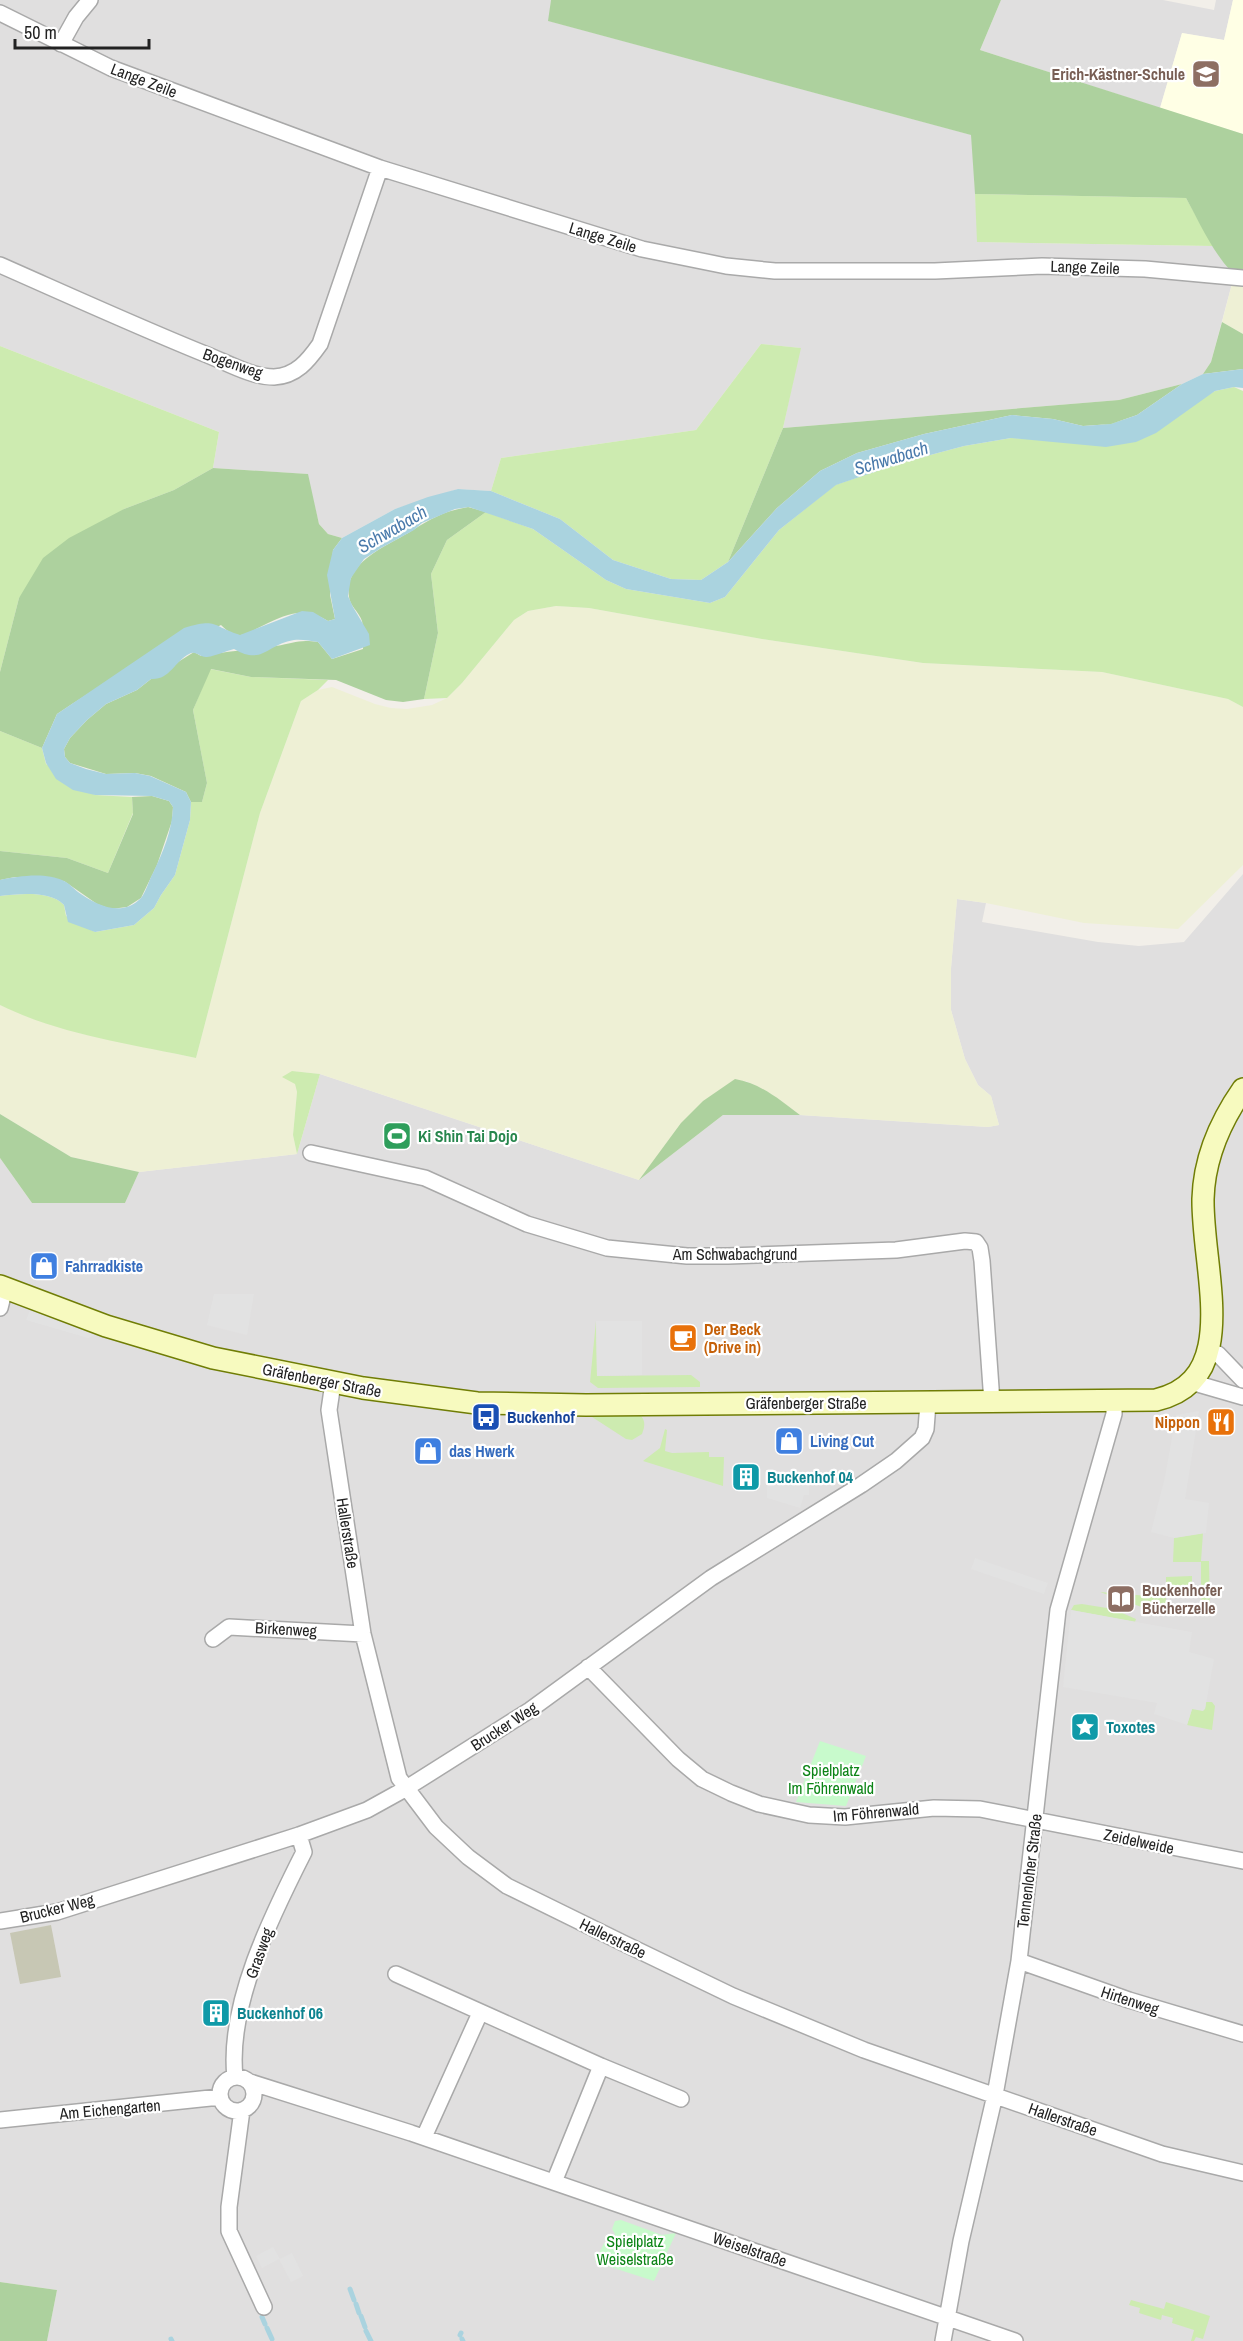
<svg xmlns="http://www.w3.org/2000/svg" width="1243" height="2341" font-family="'Archivo Narrow',sans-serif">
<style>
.residential{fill:#e0dfdf}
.education{fill:#ffffe5}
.construction{fill:#c7c7b4}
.farmland{fill:#eef0d5}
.grass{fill:#cdebb0}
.forest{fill:#add19e}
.park{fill:#c8facc}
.parking{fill:#e2e2e2}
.water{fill:#aad3df}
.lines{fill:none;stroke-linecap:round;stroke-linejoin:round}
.stream{stroke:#aad3df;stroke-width:5}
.street-casing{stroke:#a9a9a9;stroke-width:18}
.secondary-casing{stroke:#707d05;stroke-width:24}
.street{stroke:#fff;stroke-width:15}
.secondary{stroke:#f7fabf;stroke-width:21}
.labels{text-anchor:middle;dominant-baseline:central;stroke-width:4.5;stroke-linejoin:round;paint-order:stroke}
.education-label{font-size:16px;font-weight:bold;fill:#785e54;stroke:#fff;text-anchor:end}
.street-label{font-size:16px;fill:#222;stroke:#fff}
.leisure-label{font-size:16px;font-weight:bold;fill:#27864d;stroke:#fff;text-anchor:start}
.shop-label{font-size:16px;font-weight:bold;fill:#366cbe;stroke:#fff;text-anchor:start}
.food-label{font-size:16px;font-weight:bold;fill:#c56008;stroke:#fff;text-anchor:start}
.transit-label{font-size:16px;font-weight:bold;fill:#164399;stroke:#fff;text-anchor:start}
.culture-label{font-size:16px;font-weight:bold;fill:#0d838f;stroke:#fff;text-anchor:start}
.park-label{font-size:16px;fill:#0c8416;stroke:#fff}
.water-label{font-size:18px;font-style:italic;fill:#4a7aab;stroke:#fff}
</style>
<rect width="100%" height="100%" fill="#f2efe9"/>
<path class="residential" d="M0,0h551l-2,21 423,114 6,107 235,4 21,30 -23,86 -8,12 -21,10 -63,16 -336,28 17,-80 -39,-4 -65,86 -195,28 -10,33 -33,-2 -63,20 -53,29 -14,-4 -9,-10 -12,-50 -94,-6 6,-36 -219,-86z
M1001,0h162l51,10 2,-10h17l-9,40 -42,-7 -22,75 -180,-58z
M1243,874v1467h-1196l10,-51 -57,-8v-1124l32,45h93l14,-31 158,-18 23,-80 319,106 84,-65h77l188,12 11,-2 -8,-29 -13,-11 -13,-26 -14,-49v-42l6,-69 29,4 -4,19 116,20 41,4 45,-4z"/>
<path class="education" d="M1233,0h10v134l-83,-26 22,-75 42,7z"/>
<path class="construction" d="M51,1925l10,52 -41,7 -10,-51z"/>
<path class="farmland" d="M1234,276l9,4v54l-21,-12z
M556,606l33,2 173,31 161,24 179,9 126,27 15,8v158l-65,64 -94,-6 -98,-20 -29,-4 -6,69v42l14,49 13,26 13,11 8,29 -11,2 -188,-12 -29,-21 -25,-13 -83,68 -24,31 -319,-106 -28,-3 -2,9 5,4 2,8 -4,43 4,19 -158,18 -68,-15 -71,-43v-109l36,15 47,14 113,24 64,-245 41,-112 17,-11 14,-3 43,17 16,4 16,1 25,-4 15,-7 15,-15 52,-63 14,-9z"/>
<path class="grass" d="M975,194l211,4 27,48 -236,-4z
M761,344l40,4 -18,80 -55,134 -27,18 -30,-1 -58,-19 -53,-41 -69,-28 10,-33 195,-28z
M0,346l219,86 -6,36 -39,22 -50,19 -105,89 -19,74z
M1234,387l9,4v316l-15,-8 -126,-27 -179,-9 -161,-24 -173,-31 -33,-2 -28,5 -14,9 -52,63 -15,15 -23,1 14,-66 -7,-59 16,-34 39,-28 47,17 73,51 20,9 84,14 15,-6 54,-67 56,-45 69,-23 60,-16 47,-8 27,1 154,-34 23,-14z
M210,669l41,8 77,3 -10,10 -17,11 -41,112 -64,245c-65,-14 -135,-23 -196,-53v-109c18,-2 50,-6 64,9l2,11 29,16 39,-7 20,-17 7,-13 14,-20 15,-55 1,-18h11l5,-19 -14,-73z
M0,731l42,17 4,16 49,31 37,2 1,16 -25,60 -41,-15 -67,-7z
M292,1071l28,3 -23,80 -4,-19 4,-43 -2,-8 -13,-7z
M596,1321l1,55 94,-1 9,7v5l-102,1 -8,-6z
M639,1414c7,6 6,12 3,20l-10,6 -6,-1 -37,-24z
M665,1429l2,1 -2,21 7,2 37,-1v5h15l-1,29 -80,-25 17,-13z
M1203,1533l-2,28h8l1,51h-9v-50h-28l1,-24z
M1192,1576v17l-26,1v20l-19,-5 -47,-17 49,4 17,-6v-13z
M1082,1604l31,5 23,10 -1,3 -64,-12 3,-5z
M1206,1702h6l3,4 -3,24 -25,-5 5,-16h13z
M1131,2300l33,9 2,-7 44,14 -7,23 -7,-2 -2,4h-3l3,-11 -22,-7 1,-5 -11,-3 -1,5 -22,-7 1,-5 -11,-3z"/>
<path class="forest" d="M551,0h450l-21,50 263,84v146c-23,-11 -44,-59 -57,-82l-211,-4 -4,-59 -423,-114z
M1222,322l21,12v35l-40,5 8,-12z
M1182,384l-45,31 -26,9 -28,2 -30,-7 -41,-4 -88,19 -67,19 -37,18 -43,37 -49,54 55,-134 336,-28z
M213,468l95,6 11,50 9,10 14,4 -9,12 -3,45 5,24 -7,2c-24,-15 -41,-7 -66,5 -7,3 -13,8 -21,9 -8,1 -15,-5 -20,-10l-127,65 -22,14 -15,10 -15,34 -42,-17v-59l19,-74 24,-40 26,-20 55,-29 50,-19z
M468,507l18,5 -39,28 -16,34 7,59 -14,66 -21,3 -17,-2 -50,-20 -85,-3 -40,-8 -18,41 14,73 -5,19h-11l-5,-10 -35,-16 -16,-3 -29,1 -36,-11 -5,-6 -1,-8 6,-11 17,-18 19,-16 31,-14 14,-11 43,-27 7,4c25,-5 50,-6 75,-10 18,-3 23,-7 42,-4l14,17 31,-10c0,-8 1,-19 -1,-28 -3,-9 -12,-15 -13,-24 -6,-36 41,-52 64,-67 19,-12 32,-19 55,-23z
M152,796l17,5 4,6 -1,14 -15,44 -16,33 -14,9 -16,2 -14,-5 -33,-23 -49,-4 -15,3v-29l67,7 41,15 25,-59 -1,-17z
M735,1079c25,4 45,21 65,36h-77l-84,65 42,-57 22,-22z
M0,1114l71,43 68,15 -14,31h-93l-32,-45z
M0,2282l57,8 -10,51h-47z"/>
<path class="park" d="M820,1741l46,15 -20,50 -50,-4z
M621,2220l41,15 14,-2 -22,48 -59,-19 9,-19 8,-1 3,-8 -3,-5 3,-8z"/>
<path class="parking" d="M214,1294h40l-7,41 -40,-10z
M30,1310l70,23 -12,5 -62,-18z
M596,1321h46v54l-45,1z
M1199,1411l-14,88 24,4 -3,30 -32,5 -23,-6 14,-55 11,-62z
M511,1418l32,1v11l-32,-2z
M767,1483h42v12h-5l-4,13 -33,-10z
M975,1558l73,25 -4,11 -73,-25z
M1071,1610l121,22 -3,20 25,7 -9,50 -2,2 -11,-2 -5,16 -33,-11 3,-11 -94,-16z
M273,2247l7,12 12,-6 11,23 -12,6 -12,-23 -17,9 -6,-12z"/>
<path class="water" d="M1243,369v19l-9,-1 -19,4 -59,42 -20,9 -30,5 -95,-9 -47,8 -60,16 -68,23 -57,45 -54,67 -15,6 -84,-14 -20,-9 -73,-51 -64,-22 -14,2 -33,14 -8,7 -33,18 -17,11 -13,19 -3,18 5,11 16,27 1,11 -38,14 -14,-17c-8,-1 -16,-3 -24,-2 -27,4 -31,26 -60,9 -9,2 -18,7 -27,8 -7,1 -11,-7 -18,-3 -15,8 -19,26 -38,25l-14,11 -31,14 -19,16 -17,18 -6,11 1,8 5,6 16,6 20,5 29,-1 15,3 36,16 5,10 -1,18 -15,55 -14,20 -7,13 -20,17 -39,7 -27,-10 -4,-17c-14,-15 -46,-11 -64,-9v-16c19,-4 46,-8 64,1 5,2 10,8 14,11 18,13 44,26 63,6 5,-6 8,-18 12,-25 10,-21 19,-42 20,-66l-4,-6 -17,-5 -57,-1 -22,-5 -17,-11 -10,-16 -4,-15 15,-34 127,-86c34,-10 27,-2 56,7l62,-24 11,1 15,9 7,-2 -8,-44 6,-25 9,-12 53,-29 33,-12 30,-8 33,2 69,28 53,41 58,19 30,1 27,-18 49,-54 43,-37 37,-18 67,-19 88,-19 41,4 30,7 28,-2 26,-9 45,-31 21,-10z"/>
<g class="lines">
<path class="stream" d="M350,2289l4,11
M356,2304l3,9
M361,2316l4,11
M262,2317l3,7
M267,2328l5,11
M366,2331l5,10
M460,2335l1,-2
M171,2339l1,2
M462,2339l1,2"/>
<g class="street-casing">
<path id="street" d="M0,13l111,55 269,100 262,81 84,17 49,5h160l107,-5 103,3 98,9
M61,44l15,-27 14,-17
M0,265c68,30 136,61 205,89 21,8 46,23 69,23 22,-1 34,-16 46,-33l60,-176
M311,1153l114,25 102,46 80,24 80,8h41l168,-6 69,-9 11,1 4,6 2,13 10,141
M0,1308l5,-20
M1218,1354l25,26
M333,1383l-4,27 34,224 36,144 37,49 32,30 39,29 118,58 108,52 131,54 298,104 81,19
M1198,1384l45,13
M213,1639l16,-12 134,7
M588,1667l90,92 24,20 29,14 28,11 50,11 36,2 89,-9 46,1 263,52
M0,1921l57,-9 242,-77 68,-25 38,-21 125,-79 181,-132 150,-93 35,-24 26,-23 4,-9 2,-26
M1019,1961l110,39 114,34
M396,1974l205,92 -47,116
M601,2066l80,33
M220 2094a17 17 0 1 1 34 0a17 17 0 1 1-34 0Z
M235,2077c-8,-72 37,-162 69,-225l-5,-17
M250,2082l161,51 604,208
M242,2110l-13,97v24l35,76
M0,2120l220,-23
M424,2137l56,-124
M943,2341l18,-100 34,-146 24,-134 39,-351 56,-196v-12"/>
</g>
<g class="secondary-casing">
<path id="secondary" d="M0,1286l106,40 107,32 150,30 114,15 109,2 570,-5c87,-20 46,-129 47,-201 1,-41 17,-77 40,-110"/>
</g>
<use href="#street" class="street"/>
<use href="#secondary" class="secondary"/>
</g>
<defs>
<g id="school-square" transform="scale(1.5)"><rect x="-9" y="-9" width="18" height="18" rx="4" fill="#8d6e63" stroke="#fff"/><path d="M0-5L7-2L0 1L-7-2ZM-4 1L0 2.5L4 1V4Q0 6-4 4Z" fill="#fff"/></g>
<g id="stadium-square" transform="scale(1.5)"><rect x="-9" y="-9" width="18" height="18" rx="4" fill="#2e9e5b" stroke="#fff"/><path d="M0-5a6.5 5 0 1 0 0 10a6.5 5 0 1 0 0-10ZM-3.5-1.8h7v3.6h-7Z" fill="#fff"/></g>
<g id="shop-square" transform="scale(1.5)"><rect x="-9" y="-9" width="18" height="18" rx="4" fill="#3f7fe0" stroke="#fff"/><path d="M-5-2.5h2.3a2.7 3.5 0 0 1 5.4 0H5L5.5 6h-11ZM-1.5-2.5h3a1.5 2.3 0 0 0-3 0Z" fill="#fff"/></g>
<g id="cafe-square" transform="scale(1.5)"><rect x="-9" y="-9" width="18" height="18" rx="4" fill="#e8710a" stroke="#fff"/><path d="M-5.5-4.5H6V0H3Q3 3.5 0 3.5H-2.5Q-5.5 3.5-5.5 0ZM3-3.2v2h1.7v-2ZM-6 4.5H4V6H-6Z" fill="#fff"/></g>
<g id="bus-square" transform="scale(1.5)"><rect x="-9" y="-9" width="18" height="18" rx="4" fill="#1a4fb4" stroke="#fff"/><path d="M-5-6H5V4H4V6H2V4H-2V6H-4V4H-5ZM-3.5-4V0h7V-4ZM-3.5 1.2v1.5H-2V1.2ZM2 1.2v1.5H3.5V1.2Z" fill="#fff"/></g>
<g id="restaurant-square" transform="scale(1.5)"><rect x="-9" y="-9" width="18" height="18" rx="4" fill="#e8710a" stroke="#fff"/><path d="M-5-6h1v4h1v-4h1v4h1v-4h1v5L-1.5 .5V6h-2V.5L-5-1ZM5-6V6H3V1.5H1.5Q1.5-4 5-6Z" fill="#fff"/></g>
<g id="building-square" transform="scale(1.5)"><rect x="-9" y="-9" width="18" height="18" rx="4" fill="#0f9aa8" stroke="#fff"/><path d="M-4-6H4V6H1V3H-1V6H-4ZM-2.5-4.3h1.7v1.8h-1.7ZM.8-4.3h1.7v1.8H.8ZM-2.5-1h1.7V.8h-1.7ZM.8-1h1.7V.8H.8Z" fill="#fff"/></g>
<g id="library-square" transform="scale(1.5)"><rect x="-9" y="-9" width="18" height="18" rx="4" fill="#8d6e63" stroke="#fff"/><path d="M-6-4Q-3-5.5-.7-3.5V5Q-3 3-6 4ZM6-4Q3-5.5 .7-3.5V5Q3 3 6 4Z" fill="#fff"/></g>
<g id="sight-square" transform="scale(1.5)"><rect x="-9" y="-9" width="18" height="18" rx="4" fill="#0f9aa8" stroke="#fff"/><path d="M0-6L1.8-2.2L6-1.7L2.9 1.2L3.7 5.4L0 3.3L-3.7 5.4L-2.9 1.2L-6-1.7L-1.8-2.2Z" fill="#fff"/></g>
</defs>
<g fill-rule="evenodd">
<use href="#school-square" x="1206" y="74"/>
<use href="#stadium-square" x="397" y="1136"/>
<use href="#shop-square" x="44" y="1266"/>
<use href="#cafe-square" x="683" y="1338"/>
<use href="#bus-square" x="486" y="1417"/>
<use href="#restaurant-square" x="1221" y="1422"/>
<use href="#shop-square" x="789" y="1441"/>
<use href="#shop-square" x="428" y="1451"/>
<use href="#building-square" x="746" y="1477"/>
<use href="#library-square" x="1121" y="1599"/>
<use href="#sight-square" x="1085" y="1727"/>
<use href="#building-square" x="216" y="2013"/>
</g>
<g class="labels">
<g class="education-label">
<text x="1185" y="74">Erich-Kästner-Schule</text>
<text x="1142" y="1590" text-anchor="start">Buckenhofer<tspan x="1142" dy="18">Bücherzelle</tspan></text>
</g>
<g class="street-label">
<text transform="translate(144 80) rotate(21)">Lange Zeile</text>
<text transform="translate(603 237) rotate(17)">Lange Zeile</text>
<text transform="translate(1085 267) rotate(2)">Lange Zeile</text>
<text transform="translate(233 363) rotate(19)">Bogenweg</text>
<text x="735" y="1254">Am Schwabachgrund</text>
<text transform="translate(322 1380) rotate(11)">Gräfenberger Straße</text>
<text x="806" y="1403">Gräfenberger Straße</text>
<text transform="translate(348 1533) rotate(81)">Hallerstraße</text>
<text transform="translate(286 1629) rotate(3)">Birkenweg</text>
<text transform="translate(504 1726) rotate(-33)">Brucker Weg</text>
<text transform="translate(876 1812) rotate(-5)">Im Föhrenwald</text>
<text transform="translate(1139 1841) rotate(12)">Zeidelweide</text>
<text transform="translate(1029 1871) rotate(-83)">Tennenloher Straße</text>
<text transform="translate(57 1908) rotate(-14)">Brucker Weg</text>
<text transform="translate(613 1938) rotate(26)">Hallerstraße</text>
<text transform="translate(259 1953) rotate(-70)">Grasweg</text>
<text transform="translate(1130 2000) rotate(18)">Hirtenweg</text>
<text transform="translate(110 2109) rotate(-5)">Am Eichengarten</text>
<text transform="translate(1063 2119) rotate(19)">Hallerstraße</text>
<text transform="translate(750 2249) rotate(19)">Weiselstraße</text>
</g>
<g class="leisure-label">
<text x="418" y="1136">Ki Shin Tai Dojo</text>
</g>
<g class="shop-label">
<text x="65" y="1266">Fahrradkiste</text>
<text x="810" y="1441">Living Cut</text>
<text x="449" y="1451">das Hwerk</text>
</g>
<g class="food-label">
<text x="704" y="1329">Der Beck<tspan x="704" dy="18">(Drive in)</tspan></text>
<text x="1200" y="1422" text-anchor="end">Nippon</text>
</g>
<g class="transit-label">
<text x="507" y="1417">Buckenhof</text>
</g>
<g class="culture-label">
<text x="767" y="1477">Buckenhof 04</text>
<text x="1106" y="1727">Toxotes</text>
<text x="237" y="2013">Buckenhof 06</text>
</g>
<g class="park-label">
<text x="831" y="1770">Spielplatz<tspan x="831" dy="18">Im Föhrenwald</tspan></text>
<text x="635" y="2241">Spielplatz<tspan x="635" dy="18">Weiselstraße</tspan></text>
</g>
<g class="water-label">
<text transform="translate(891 458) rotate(-17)">Schwabach</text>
<text transform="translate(392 529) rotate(-30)">Schwabach</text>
</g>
</g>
<path d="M15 39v9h134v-9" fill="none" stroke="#222222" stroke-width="3"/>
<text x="24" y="39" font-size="18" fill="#222222" stroke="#ffffff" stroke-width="4.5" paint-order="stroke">50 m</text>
</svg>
